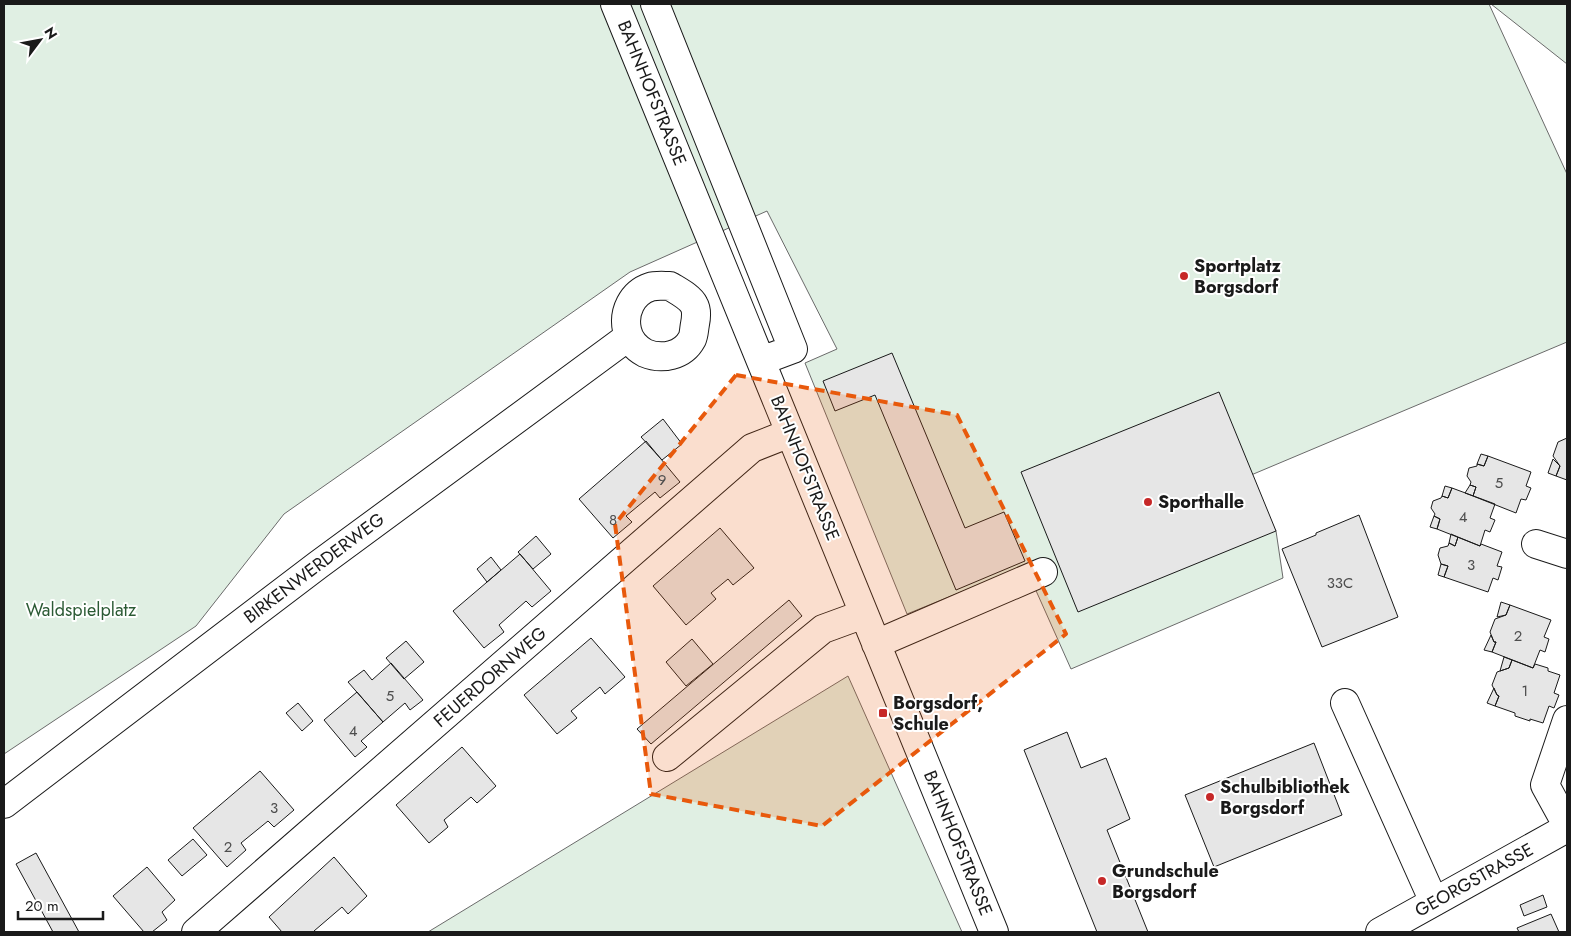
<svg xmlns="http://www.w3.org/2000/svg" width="1571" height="936" font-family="Jost,sans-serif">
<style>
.green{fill:#e0efe3;stroke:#6a6a6a}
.building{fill:#e6e6e6;stroke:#1a1a1a}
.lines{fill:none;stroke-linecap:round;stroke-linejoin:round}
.minor-casing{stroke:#1a1a1a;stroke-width:30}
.minor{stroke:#fff;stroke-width:28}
.marked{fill:#e8590c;fill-opacity:0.2;stroke:#e8590c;stroke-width:4;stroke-dasharray:10 6;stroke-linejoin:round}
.poi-dot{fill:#c62828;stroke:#fff;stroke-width:2}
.labels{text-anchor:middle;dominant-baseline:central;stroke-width:4;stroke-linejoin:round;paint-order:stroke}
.number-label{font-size:15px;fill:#4d4d4d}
.street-label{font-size:18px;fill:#1a1a1a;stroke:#fff}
.poi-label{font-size:18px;font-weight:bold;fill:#1a1a1a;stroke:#fff;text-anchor:start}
.park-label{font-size:18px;fill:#2b5a34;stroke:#fff}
</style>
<rect width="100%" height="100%" fill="#fff"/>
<path class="green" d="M4,4h1485l78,170v168l-323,136 32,53 7,47 -212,91 -46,-103 -118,48 -102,-251 32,-14 -70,-138 -137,61 -346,242 -88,112 -192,128z
M1491,4h76v60z
M848,676l114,256h-534z"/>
<path class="building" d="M892,353l73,175 39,-16 21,49 -69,29 -81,-195 -40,16 -12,-30z
M1219,392l57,139 -198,81 -57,-140z
M663,419l19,25 -20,16 -21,-23z
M1567,438v42l-11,-4 4,-10 -7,-10 5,-14z
M646,441l34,41 -20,16 -5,-6 -29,24 6,6 -19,16 -34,-39z
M1481,454l7,2 -4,10 -7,-2z
M1488,456l43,16 -5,14 5,2 -5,12 -5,-1 -5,14 -43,-17 3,-9 -6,-2 1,-3 -4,-6 2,-8 8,-2v-2l7,2z
M1553,459l7,7 -4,10 -8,-3z
M1470,485l6,2 -3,9 -8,-3z
M1445,486l7,2 -4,10 -6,-2z
M1452,488l43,16 -5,14 5,2 -5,12 -5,-2 -5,16 -43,-17 3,-10 -6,-3 1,-2 -4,-6 2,-7 8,-3 1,-2 6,2z
M1359,515l39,102 -76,30 -40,-98 34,-14v-2z
M1434,516l6,3 -3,10 -7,-2z
M720,528l34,40 -21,17 -5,-6 -17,14 5,6 -30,26 -33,-39z
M1451,534l7,3 -3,9 -6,-3z
M536,536l15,18 -18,15 -15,-17z
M1458,537l22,9 1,-2 21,8 -5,14 5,1 -4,13 -5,-2 -5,14 -44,-15 4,-11 -7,-2 -3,-9 2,-7 8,-2 1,-3 6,3z
M520,554l31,37 -19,16 -6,-6 -27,24 5,7 -20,16 -31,-37z
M491,557l10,13 -14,12 -10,-13z
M1441,564l7,2 -4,11 -6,-2z
M789,600l13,16 -151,128 -14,-15z
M1501,602l9,3 -4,10 -9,2z
M1510,605l41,15 -7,17 5,2 -4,13 -5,-2 -7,18 -41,-16 4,-10h-2l-4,-10 5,-13 11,-4z
M1491,635l3,7h2l-4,10 -8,-2z
M591,638l34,39 -20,17 -5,-7 -29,24 6,7 -20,16 -33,-39z
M692,639l21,25 -27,22 -20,-24z
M406,641l18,21 -20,17 -18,-21z
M1504,657l8,3 -3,8 -9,3z
M1512,660l21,8 2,-4 13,4v3l12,4 -6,18 5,2 -5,13 -5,-2 -6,17 -13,-4v2l-15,-5v-3l-20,-7 4,-10 -2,-1 -5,-10 5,-13 12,-4z
M391,663l32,37 -13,10 -5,-7 -22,19 -35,-40 16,-12 8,10z
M1494,688l3,7 2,1 -4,10 -8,-3z
M357,692l26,30 -22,19 6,6 -12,10 -31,-37z
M298,703l15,18 -11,10 -16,-18z
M1067,732l14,36 25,-10 24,61 -23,11 41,102h-51l-73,-182z
M1314,743l28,72 -128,52 -29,-72z
M462,747l34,39 -19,17 -6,-6 -27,23 4,7 -19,16 -33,-38z
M260,771l34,39 -20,17 -6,-6 -27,22 5,7 -19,17 -34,-39z
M193,839l14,16 -25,21 -14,-16z
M36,853l43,79h-26l-37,-68z
M334,857l33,39 -19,18 -6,-7 -28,24 2,1h-34l-13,-15z
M147,867l28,33 -13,12 5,8 -15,12h-8l-31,-36z
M1543,895l4,12 -23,9 -4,-11z
M1551,914l8,18h-40l-2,-4z"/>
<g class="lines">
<g class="minor-casing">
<path id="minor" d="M615,4l379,928
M655,4l138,345 -32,12
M670,286c8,5 20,11 24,19 3,5 2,14 1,19 -1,5 -1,11 -3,15 -9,17 -30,21 -47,14 -9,-5 -16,-13 -18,-23 -4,-18 5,-37 23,-43 6,-2 14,-1 20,-1z
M1536,544l31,10
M876,644l167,-72
M1345,703l89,199
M1567,720l-22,65 22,40
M667,757l156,-128 41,-15
M4,804l314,-239 310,-228
M196,932l556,-484 38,-15
M1380,932l187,-104"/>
</g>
<use href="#minor" class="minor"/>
</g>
<path class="marked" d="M736,375l221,40 109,219 -244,192 -171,-32 -36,-270z"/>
<g class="poi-dot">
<circle cx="1184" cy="276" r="5"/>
<circle cx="1148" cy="502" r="5"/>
<rect x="878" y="708" width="10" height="10" rx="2.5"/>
<circle cx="1210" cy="797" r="5"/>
<circle cx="1102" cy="881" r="5"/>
</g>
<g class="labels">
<g class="number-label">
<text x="662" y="480">9</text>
<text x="1499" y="483">5</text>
<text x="1463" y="517">4</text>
<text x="613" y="520">8</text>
<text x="1471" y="565">3</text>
<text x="1340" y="583">33C</text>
<text x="1518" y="636">2</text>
<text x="1525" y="691">1</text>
<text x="390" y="696">5</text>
<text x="353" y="731">4</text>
<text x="274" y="808">3</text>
<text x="228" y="847">2</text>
</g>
<g class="street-label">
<text transform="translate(652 93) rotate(68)">BAHNHOFSTRASSE</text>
<text transform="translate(805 468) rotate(68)">BAHNHOFSTRASSE</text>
<text transform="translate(314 568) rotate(-37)">BIRKENWERDERWEG</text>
<text transform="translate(490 677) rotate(-41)">FEUERDORNWEG</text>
<text transform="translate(958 843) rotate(68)">BAHNHOFSTRASSE</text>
<text transform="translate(1474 880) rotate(-29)">GEORGSTRASSE</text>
</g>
<g class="poi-label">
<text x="1194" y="266">Sportplatz<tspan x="1194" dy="21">Borgsdorf</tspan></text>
<text x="1158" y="502">Sporthalle</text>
<text x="893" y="703">Borgsdorf,<tspan x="893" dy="21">Schule</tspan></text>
<text x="1220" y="787">Schulbibliothek<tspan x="1220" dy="21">Borgsdorf</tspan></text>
<text x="1112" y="871">Grundschule<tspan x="1112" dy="21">Borgsdorf</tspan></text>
</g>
<g class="park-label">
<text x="81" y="610">Waldspielplatz</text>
</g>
</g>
<rect width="1571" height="936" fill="none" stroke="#1a1a1a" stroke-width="10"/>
<g transform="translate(40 40) rotate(58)" stroke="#ffffff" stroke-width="4" paint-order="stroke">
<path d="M0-4L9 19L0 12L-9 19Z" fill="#1a1a1a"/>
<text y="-8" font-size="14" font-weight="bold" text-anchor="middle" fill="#1a1a1a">N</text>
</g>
<path d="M18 911v8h85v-8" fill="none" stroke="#1a1a1a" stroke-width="2.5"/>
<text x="25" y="911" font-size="15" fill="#1a1a1a" stroke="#ffffff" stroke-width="4" paint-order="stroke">20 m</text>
</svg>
